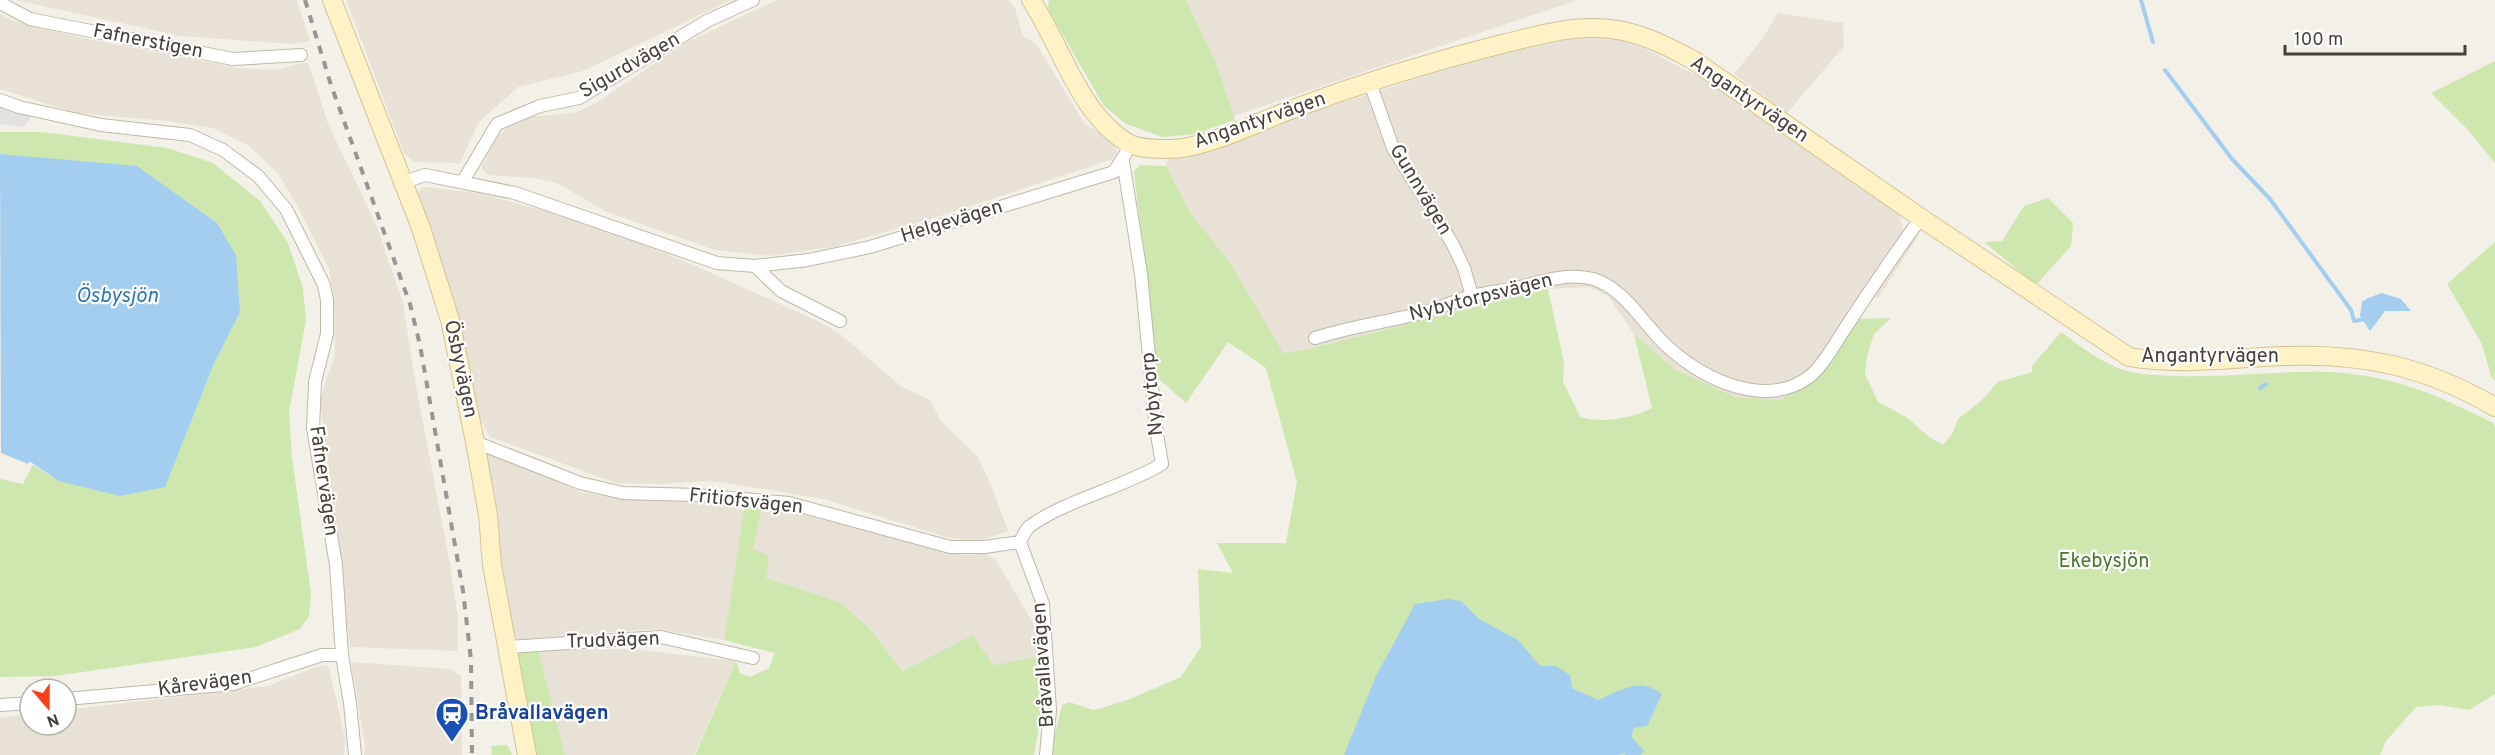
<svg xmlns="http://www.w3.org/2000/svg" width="2495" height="755" font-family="Overpass,sans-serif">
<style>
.residential{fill:#e7e2d5}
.green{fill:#cde7af}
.parking{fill:#e4e2df}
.water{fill:#a3cef0}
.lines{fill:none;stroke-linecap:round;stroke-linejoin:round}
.stream{stroke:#a3cef0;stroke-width:4}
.street-casing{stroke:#bfb8a9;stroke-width:14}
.secondary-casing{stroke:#d3c497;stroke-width:20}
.street{stroke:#fff;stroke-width:12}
.secondary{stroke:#fef2c6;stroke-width:18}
.rail{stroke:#969696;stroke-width:4;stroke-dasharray:8 8;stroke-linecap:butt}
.labels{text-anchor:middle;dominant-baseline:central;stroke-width:4.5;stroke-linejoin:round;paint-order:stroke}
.street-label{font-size:20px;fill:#464036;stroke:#fff}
.park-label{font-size:20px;fill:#457829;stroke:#fff}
.transit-label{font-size:20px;font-weight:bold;fill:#164399;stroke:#fff;text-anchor:start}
.water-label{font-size:21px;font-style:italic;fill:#2f77b2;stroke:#fff}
</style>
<rect width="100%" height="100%" fill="#f3f0e7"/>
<path class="residential" d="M15,0h282l13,41 -20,3 -109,-8z
M346,0h385l-148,71 -65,16 -40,36 -18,40 -46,-1 -10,-9z
M777,0h231l7,8 8,28 13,8 49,80 29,18 3,11 -4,6 -179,59 -101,29 -64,9 -54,-6 -108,-38 -50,-29 -24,-5 -45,-3 -7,-8 17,-31 15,-13 14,-6 47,-4 22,-10 89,-60z
M1186,0h392l-345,116 -17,-53z
M1778,13l65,10 1,23 -57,67 -53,-39 28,-35z
M0,14l11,6 67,17 161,31 36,2 33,-8 20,62 48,100 27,79 13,83 34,178 8,55 -1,32 -107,-4 -30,-247 15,-46 -1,-55 -5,-30 -29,-58 -22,-38 -29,-27 -36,-18 -45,-7 -92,-8 -76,-24z
M1562,37l65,2 95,50 177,123 4,18 14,8 -39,60 -3,-1 -18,22 -46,63 -31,18 -45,-3 -61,-28 -40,-35 -26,-38 -20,-9 -40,2 -240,60 -26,4 -53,-92 -38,-47 -25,-48 3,-9 308,-97z
M428,187l54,7 68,18 73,25 66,26 129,58 21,12 63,54 28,13 11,21 37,36 15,33 15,41 -32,11 -30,-5 -119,-37 -56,-10 -62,-9 -50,3 -43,-1 -126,-46 -14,-25 -58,-218 3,-6z
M491,451l89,41 25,4 140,7 -21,137 -69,-11 -137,11 -4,-4 -31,-181z
M763,504l182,48 23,3 14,-3 14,8 41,70 3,27 -47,8 -20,-30 -71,36 -32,-42 -30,-27 -74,-24 -13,-29z
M631,649l105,12 -42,94h-129l-27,-105z
M351,662l99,7 11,7 1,79h-98l1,-10z
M328,665l17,73 -1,17h-344v-37l30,-4v11h36v-15l202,-24 48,-19z"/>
<path class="green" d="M1049,0h137l30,63 19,57 -40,14 -32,3 -37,-13 -22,-18 -54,-93 -2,-7z
M2495,61v102l-26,-32 -38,-38z
M0,132h42l125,16 46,15 47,38 28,42 15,45 3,32 -17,92 3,45 19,137 -2,22 -9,13 -44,18 -201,29 -55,1v-198l23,5 10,-19 26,16 154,-115 27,-55 -229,-155 -11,-2z
M1140,165l26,1 25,48 38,47 54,92 25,-4 240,-60 16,74 -1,18 17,36c22,7 53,1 72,-9l-18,-74 40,35 61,28 45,3 31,-18 46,-63 34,-1 -17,16 -7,22 -2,18 13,28 28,15 23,20 14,8 9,-11 6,-15 24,-19 16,-18 34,-10v-6l29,-34c19,14 40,31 63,38 15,5 34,5 50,6 51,2 103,-6 155,-4 63,3 109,23 164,51l2,4v267l-26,16 -29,-5 -24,2 -30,34 -6,14h-1330l12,-50 7,-3 24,8 5,-1 32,-10 51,-22 20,-30 -3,-78 35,4 -16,-30h69l11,-61 -31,-114 -38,-26 -42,61 -28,-25 -24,-206z
M2048,198l25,25 -2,23 -35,39 -52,-43 18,-1 22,-35z
M2495,242v139l-4,-5 -9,-32 -35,-60z
M745,503l18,1 -10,45 16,7 -3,22 74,24 30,27 32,42 71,-36 20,30 47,-8 5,34 -11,64h-339l41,-94 4,12 10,4 19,-9 6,-15 -51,-13z
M538,650l27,105h-30l-22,-102z
M507,745l5,10h-20l-1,-9z"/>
<path class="parking" d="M0,106l32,11 -9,10 -23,-3z"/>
<path class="water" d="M0,154l137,12 80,57 19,32 4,57 -27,54 -48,121 -45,9 -61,-15 -30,-20 -1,3 -27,-11z
M2382,293l19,6 10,12h-26l-15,20 -10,-15 2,-14 6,-4z
M1448,599l13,2 18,18 39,21 22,26h16l14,9 2,13 26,12c23,-9 41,-24 64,-6l-15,32 -13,2 -3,8 13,15 -4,4h-14l-3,-2 -4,2h-275l32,-79 39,-72z"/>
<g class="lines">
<path class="stream" d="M2141,0l12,42
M2165,70l67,89 38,40 81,111 3,11 11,-2
M2260,388l6,-4"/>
<g class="street-casing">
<path id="street" d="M0,3l30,16 203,40 68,-4
M1370,83l23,65 59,95 12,25 8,28
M0,100l19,7 82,18 89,10 33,15 35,26 28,33 38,76 3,15v34l-12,48 -2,46 23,137 6,90 8,48 5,52
M463,181l34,-57 43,-18 39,-8 128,-77 46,-21
M402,183l23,-8 90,18 202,70 38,3 53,-6 62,-13 244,-75 17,-27
M755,266l26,25 59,30
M1315,338c36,-12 73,-16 110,-26 16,-4 31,-12 47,-16 15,-4 30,-5 45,-8 23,-6 52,-16 76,-9 32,9 52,48 76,69 36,32 96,61 140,29 14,-11 25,-32 35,-47 25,-38 50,-76 77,-112
M475,442l105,41 43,10 73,2 93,8 161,44h35l35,-5
M1020,542c3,-6 5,-12 10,-16 36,-26 92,-38 132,-62l-6,-36 -15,-154 -18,-113
M1020,542l23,62 7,106 -4,45
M507,647l154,-10 92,21
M66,699l167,-15 89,-29h20
M0,705l30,-2"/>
</g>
<g class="secondary-casing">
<path id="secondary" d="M332,0l89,228 29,92 25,122 13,73 4,50 35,190
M1031,0c30,45 49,117 99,144 12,6 44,6 58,3 34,-7 69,-24 102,-37 69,-26 140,-48 212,-66 31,-7 61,-17 93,-16 36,0 67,15 98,32l228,158 208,139c52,9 104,1 156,-1 79,-3 141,11 210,51"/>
</g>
<use href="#street" class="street"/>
<use href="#secondary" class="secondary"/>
<path class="rail" d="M305,0l26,85 79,219 10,41 43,246 8,69 1,95"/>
</g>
<defs>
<g id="station-pin" transform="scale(1.725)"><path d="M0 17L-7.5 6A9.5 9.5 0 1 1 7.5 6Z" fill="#1a4fb4" stroke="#fff"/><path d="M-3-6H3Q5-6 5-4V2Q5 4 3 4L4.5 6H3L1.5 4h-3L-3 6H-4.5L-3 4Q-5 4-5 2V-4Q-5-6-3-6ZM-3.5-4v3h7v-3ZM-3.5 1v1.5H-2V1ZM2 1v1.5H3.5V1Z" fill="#fff"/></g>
</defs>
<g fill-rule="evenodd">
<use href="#station-pin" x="452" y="714"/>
</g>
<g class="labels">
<g class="street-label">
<text transform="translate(148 42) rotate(11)">Fafnerstigen</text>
<text transform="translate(630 66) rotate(-30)">Sigurdvägen</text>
<text transform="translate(1749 100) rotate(34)">Angantyrvägen</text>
<text transform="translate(1260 121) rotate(-19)">Angantyrvägen</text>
<text transform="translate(1420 190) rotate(59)">Gunnvägen</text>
<text transform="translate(952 222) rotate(-17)">Helgevägen</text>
<text transform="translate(1481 298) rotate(-14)">Nybytorpsvägen</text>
<text x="2210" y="357">Angantyrvägen</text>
<text transform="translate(460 369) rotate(78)">Ösbyvägen</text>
<text transform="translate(1153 394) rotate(-96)">Nybytorp</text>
<text transform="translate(323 481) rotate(82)">Fafnervägen</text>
<text transform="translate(746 502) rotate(6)">Fritiofsvägen</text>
<text transform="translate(613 641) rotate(-2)">Trudvägen</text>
<text transform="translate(1044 665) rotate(-94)">Bråvallavägen</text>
<text transform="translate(205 684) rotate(-8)">Kårevägen</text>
</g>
<g class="park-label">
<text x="2104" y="562">Ekebysjön</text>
</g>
<g class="transit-label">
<text x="475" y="714">Bråvallavägen</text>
</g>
<g class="water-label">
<text x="117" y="296">Ösbysjön</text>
</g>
</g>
<g transform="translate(48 707) rotate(160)"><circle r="28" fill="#ffffff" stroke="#b5b3af" stroke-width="1.5"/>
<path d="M0-4.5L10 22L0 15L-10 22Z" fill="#f94018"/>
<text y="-9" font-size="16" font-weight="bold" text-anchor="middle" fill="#464036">N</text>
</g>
<path d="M2285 45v9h180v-9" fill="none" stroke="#464036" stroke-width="3"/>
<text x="2294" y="45" font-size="18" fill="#464036" stroke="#ffffff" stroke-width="4.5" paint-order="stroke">100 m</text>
</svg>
